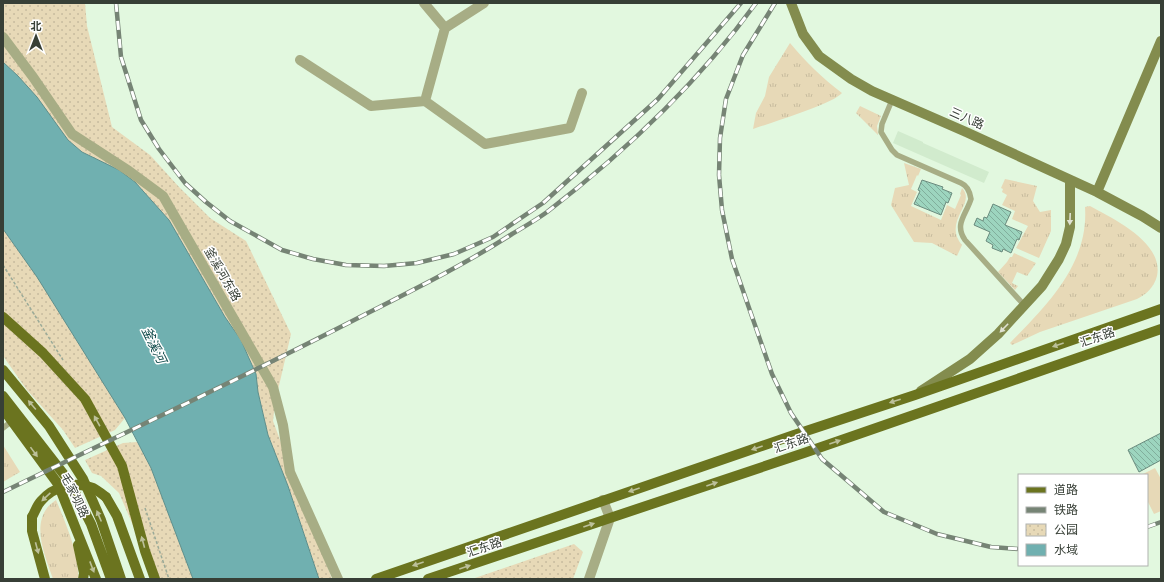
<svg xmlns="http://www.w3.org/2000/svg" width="1164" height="582" font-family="'PT Sans Narrow','Noto Sans SC',sans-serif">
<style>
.built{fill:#d1ebcd}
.grass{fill:url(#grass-tufts)}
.park{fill:url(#park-dots)}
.pitch{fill:#e7d9b7}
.water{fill:#70b0b0;stroke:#5f8e8b}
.building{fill:url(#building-back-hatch);stroke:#6b8b7e}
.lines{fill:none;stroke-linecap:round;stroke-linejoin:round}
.path{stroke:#9aaa98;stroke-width:1.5;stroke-dasharray:3 2;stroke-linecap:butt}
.lane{stroke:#a7ad85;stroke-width:5.5}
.street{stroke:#a7ad85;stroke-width:10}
.secondary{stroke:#838c4e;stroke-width:10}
.primary{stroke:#6b741f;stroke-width:10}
.rail-casing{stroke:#768475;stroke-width:4.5}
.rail{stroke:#fff;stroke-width:3;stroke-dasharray:9;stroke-linecap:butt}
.primary-bridge{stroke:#6b741f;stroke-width:10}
.oneway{fill:#e0e2d3}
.oneway2{fill:#bcc09a}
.labels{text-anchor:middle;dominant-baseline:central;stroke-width:3;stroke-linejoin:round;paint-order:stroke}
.street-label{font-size:12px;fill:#373f36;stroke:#fff}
.water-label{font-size:13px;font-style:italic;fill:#124c4c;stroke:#fff}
</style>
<defs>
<pattern id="grass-tufts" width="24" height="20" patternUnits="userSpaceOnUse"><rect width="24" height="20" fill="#e7d9b7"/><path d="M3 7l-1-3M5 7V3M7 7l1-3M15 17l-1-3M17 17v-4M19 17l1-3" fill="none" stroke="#c7bb9e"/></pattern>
<pattern id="park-dots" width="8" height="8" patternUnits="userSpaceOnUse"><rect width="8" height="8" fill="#e7d9b7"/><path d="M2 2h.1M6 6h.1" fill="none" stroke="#c7bb9e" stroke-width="1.8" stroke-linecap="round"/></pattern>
<pattern id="building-back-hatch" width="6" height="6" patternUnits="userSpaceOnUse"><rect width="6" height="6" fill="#9dd5bf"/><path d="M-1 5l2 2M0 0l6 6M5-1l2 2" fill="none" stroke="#81ae9c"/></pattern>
</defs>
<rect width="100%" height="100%" fill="#e2f8df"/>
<path class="built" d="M898,131l25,11v1l66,29 -5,11 -91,-40z"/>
<path class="grass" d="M790,43c16,19 32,35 52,50 -9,11 -72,30 -89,36l3,-16 9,-17 4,-19z
M860,106l21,10 -4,10 1,9 -22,-22z
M904,163l17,6 -3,7 -1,-1 -6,14 6,3 -6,14 30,14 6,-15 8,4 6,-14 -1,-1 2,-6c15,16 -20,33 0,57l-5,11 -25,-13 -18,-1 -23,-37 4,-17 14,-3z
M1005,179l32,7 -4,15 7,11 11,-2v21l-12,27 -23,-10 12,-22 -16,-7 3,-8 -13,-6 5,-10 -5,-3 1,-3 -2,-1z
M1090,206c24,13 74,37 67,70 -3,11 -10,18 -20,23l-97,33 -28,13 -2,-2c37,-38 79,-79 75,-136z
M1014,253l22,10 -9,13 -10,-4 -5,11 6,3 -3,4 -17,-18 9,-10 3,-5h2z
M3,445l17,27 -17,10z
M56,500c9,21 24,56 22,79h-25c-7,-21 -21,-51 -6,-71 2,-3 6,-6 9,-8z"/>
<path class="park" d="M3,3h82l2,23 25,101 38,28 29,32 31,31 36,23 45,93 -16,69 -2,18 59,158h-13l-31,-93 -20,-51 -10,-43 -2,-18 -15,-34 -16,-23 -56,-97 -34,-38 -16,-12 -37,-18 -14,-12 -50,-64 -15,-14z
M3,229l34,48 88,141 -10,12 -40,18 -12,-18 -36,-40 -24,-34z
M137,442l14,26 42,111h-37l-37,-86 -18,-17 -9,-3 -7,-13 38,-17z
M574,544l9,8 -10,27h-101z"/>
<path class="pitch" d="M1155,468l6,11v32l-7,3 -7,-14v-25h-6z"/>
<path class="water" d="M3,62l15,14 19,21 31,43 14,12 37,18 16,12 34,38 56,97 16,23 7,16 8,18 2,18 10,43 20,51 31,93h-126l-42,-111 -26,-50 -88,-141 -34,-48z"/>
<path class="building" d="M922,180l21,7 -1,2 10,4 -4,10 -2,-1 -5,13 -27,-11 6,-13 -2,-1z
M993,204l18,8 -6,13 17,7 -3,8 -2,-1 -6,14 -8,-4 -1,3 -10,-4 1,-3 -7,-4 4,-9 -16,-7 3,-7 6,3 1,-4 3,1z
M1161,433v27l-22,12 -11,-22z"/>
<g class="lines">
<path class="path" d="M3,265l60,95
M145,508l24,71"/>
<path class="lane" d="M892,100l-10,24 -1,8 11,18 5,5 64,28c7,3 9,9 10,16 -5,16 -17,25 -6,41l60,66
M3,428l9,-7"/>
<path class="street" d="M424,3l21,25
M3,37l30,40 39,57 57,37 34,25 110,191 10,38 7,47 48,107
M300,60l71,46 54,-5 60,43 85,-16 12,-35
M425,101l20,-73 39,-25
M589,579l21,-61 -7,-18"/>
<path class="secondary" d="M791,3l12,31 16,22 32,23 21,12 94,41 131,60 45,24 19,12
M1097,192l64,-151
M921,391l49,-32 28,-25 44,-48 17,-27 7,-15 4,-17v-47"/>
<path class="primary" d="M3,317l40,36 42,46 37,67 23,85 10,28
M3,370l46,56 34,53 18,41 20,59
M3,396l66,85 22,43 20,55
M3,409l55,75 38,95
M106,497l11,19 23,63
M32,517v14l13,48
M78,545l6,28 -1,6
M376,579l418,-144 121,-40 246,-86
M428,579l376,-126 357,-124"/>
<g class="rail-casing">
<path id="rail" d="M116,3l5,54 20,63 18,29 26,34 21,19 24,19 52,29 31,9 33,6 38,1 33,-3 37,-9 39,-17 50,-34 115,-104 83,-96
M775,3l-32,52 -17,44 -6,39 -1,37 3,35 10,49 40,115 19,39 31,46 62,53 53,22 54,13 28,2
M3,492c119,-58 239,-114 357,-175 51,-26 104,-52 152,-83 12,-7 24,-14 35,-22 78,-60 151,-129 209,-209
M1147,527l14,-5"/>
</g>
<use href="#rail" class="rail"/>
<path class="primary-bridge" d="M32,517c3,-5 5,-12 9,-16 13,-15 33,-20 52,-13 4,2 9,6 13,9"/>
</g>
<defs><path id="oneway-solid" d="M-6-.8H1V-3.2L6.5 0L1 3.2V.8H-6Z"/></defs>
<g class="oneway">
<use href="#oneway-solid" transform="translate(1070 219) rotate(92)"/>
<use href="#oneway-solid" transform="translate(1004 328) rotate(134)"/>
</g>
<g class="oneway2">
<use href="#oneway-solid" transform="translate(1058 345) rotate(161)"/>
<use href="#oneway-solid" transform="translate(895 401) rotate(162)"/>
<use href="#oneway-solid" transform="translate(32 405) rotate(-130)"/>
<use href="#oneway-solid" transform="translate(97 421) rotate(-119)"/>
<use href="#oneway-solid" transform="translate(835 442) rotate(-19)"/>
<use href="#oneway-solid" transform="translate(757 448) rotate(161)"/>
<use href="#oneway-solid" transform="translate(34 452) rotate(54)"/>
<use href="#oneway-solid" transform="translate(712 484) rotate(-19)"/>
<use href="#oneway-solid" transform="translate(634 490) rotate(161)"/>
<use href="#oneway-solid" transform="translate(46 497) rotate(137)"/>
<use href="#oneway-solid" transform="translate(99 516) rotate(-113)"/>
<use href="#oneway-solid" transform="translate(589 525) rotate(-19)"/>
<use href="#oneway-solid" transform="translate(143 542) rotate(-105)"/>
<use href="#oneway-solid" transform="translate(37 548) rotate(75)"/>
<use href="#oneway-solid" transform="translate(418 564) rotate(161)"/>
<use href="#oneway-solid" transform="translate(92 567) rotate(69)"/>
<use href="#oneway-solid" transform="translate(465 567) rotate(-19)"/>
</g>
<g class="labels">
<g class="street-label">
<text transform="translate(967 118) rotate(24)">三八路</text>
<text transform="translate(223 274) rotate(60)">釜溪河东路</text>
<text transform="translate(1097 337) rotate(-19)">汇东路</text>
<text transform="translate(791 443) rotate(-19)">汇东路</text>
<text transform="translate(75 495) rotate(64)">毛家坝路</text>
<text transform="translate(484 547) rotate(-19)">汇东路</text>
</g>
<g class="water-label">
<text transform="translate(154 345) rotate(64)">釜溪河</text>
</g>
</g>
<rect width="1164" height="582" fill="none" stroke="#373f36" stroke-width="8"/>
<rect x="1018" y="474" width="130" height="92" fill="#ffffff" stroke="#afb2af"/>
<rect x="1026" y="487" width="20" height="6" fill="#6b741f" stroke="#afb2af"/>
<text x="1054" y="494" font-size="12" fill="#373f36">道路</text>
<rect x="1026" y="507" width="20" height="6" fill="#768475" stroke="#afb2af"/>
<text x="1054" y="514" font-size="12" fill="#373f36">铁路</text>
<rect x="1026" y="524" width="20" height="12" fill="url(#park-dots)" stroke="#afb2af"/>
<text x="1054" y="534" font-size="12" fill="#373f36">公园</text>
<rect x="1026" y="544" width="20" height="12" fill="#70b0b0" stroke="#afb2af"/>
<text x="1054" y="554" font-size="12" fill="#373f36">水域</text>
<g transform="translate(36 36)" stroke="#ffffff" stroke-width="3" paint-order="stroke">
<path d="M0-3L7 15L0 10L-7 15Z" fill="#373f36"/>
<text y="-6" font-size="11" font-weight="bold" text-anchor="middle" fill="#373f36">北</text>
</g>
</svg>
